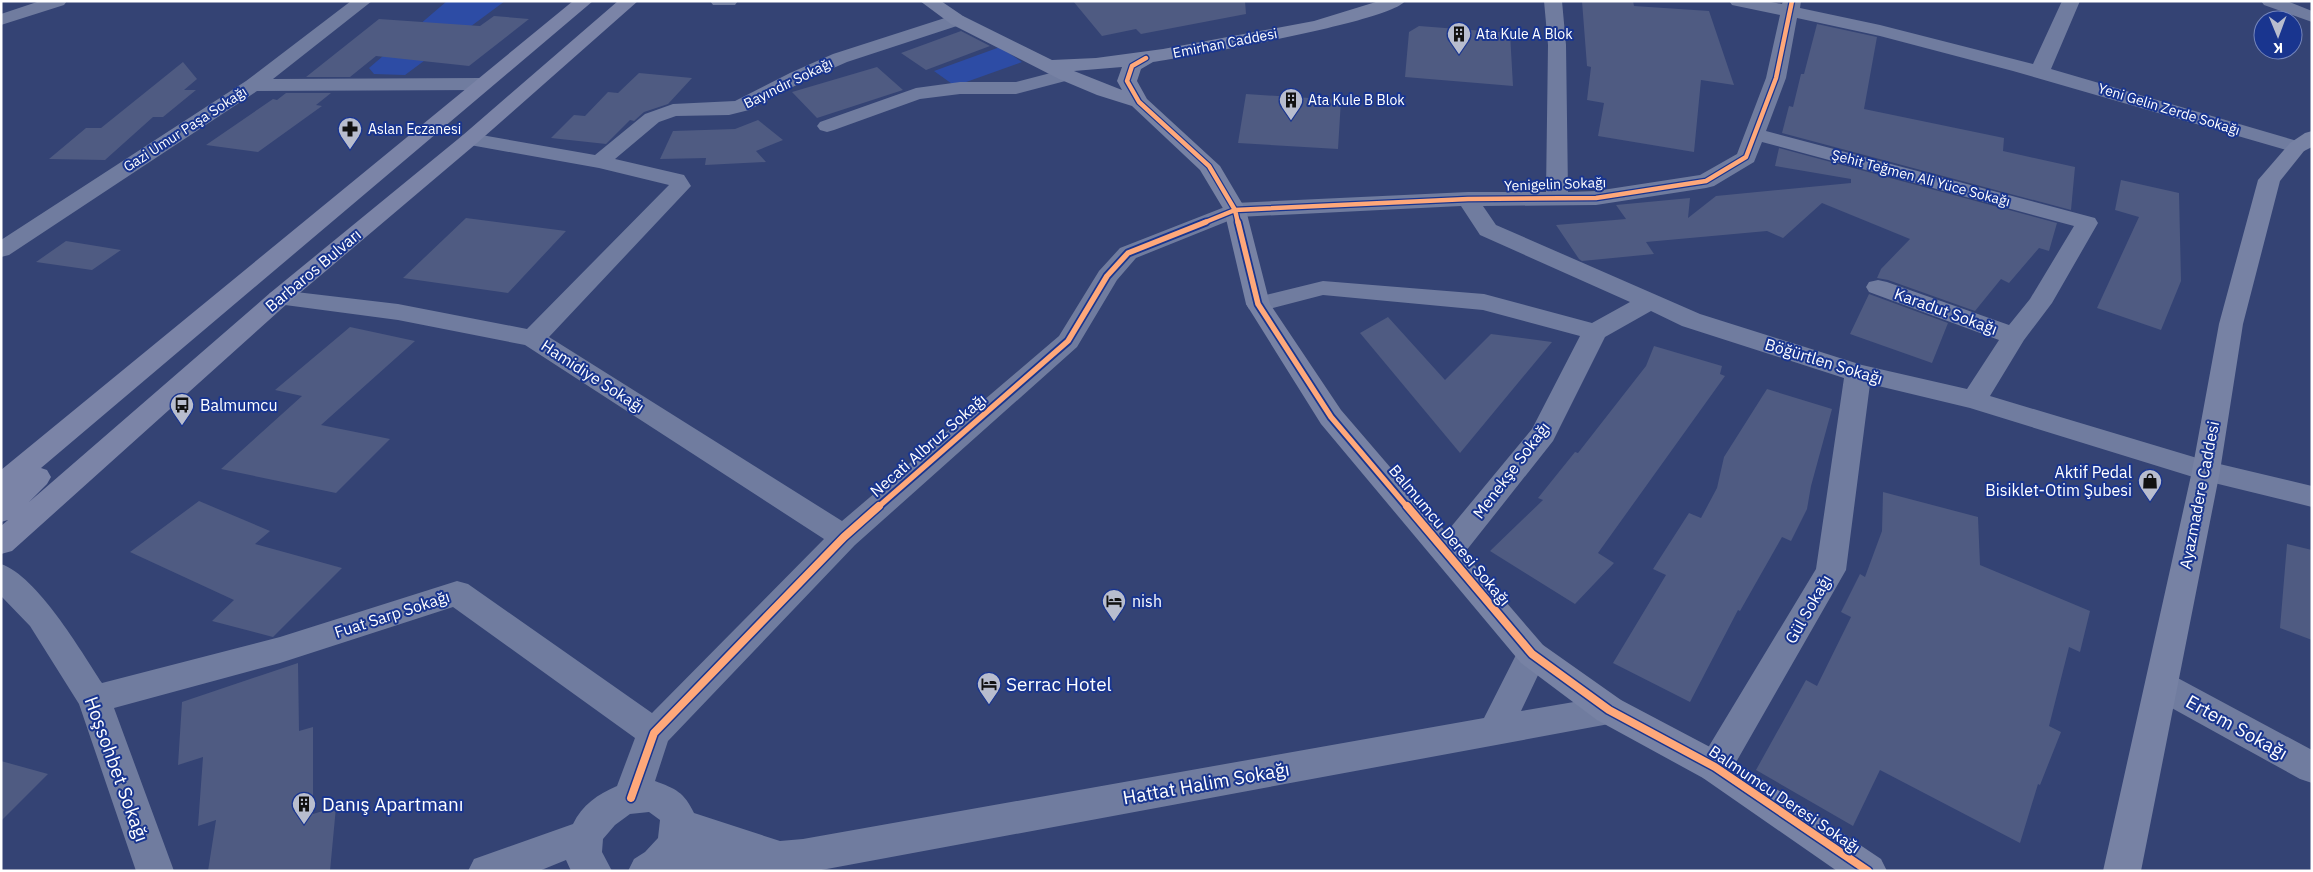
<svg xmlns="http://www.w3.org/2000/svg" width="2313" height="872" font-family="'IBM Plex Sans',sans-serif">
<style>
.green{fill:#2d4ca5}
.building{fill:#4f5b82}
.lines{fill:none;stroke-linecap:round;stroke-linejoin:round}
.street{fill:#707c9f;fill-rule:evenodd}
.secondary{fill:#7782a4;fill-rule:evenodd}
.primary{fill:#7b84a7;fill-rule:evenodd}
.cycleway-far2-casing{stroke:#19358f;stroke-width:7}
.cycleway-far1-casing{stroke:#19358f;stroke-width:9}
.cycleway-casing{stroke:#19358f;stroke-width:11}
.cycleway-far2{stroke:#fea87a;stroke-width:4.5}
.cycleway-far1{stroke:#fea87a;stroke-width:5.5}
.cycleway{stroke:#fea87a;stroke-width:8}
.labels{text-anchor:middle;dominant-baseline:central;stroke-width:4;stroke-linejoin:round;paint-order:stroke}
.far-poi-label{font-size:14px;fill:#fff;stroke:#19358f;text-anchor:start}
.far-street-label{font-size:14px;fill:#fff;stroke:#19358f}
.street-label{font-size:16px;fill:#fff;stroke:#19358f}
.poi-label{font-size:16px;fill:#fff;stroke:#19358f;text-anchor:start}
.near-poi-label{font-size:19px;fill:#fff;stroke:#19358f;text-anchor:start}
.near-street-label{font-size:19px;fill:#fff;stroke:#19358f}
</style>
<rect width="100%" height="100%" fill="#344374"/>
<path class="green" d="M447,1h58l-100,74 -31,-1 -5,-6z
M1000,47l22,15 -67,24 -21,-15z"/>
<path class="building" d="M1073,1h172l1,13 -105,20 -5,-5 -34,7z
M1582,1h51l1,5 75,5 25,74 -33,-5 -7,72 -96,-16 6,-33 -17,-3 4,-33 -4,-1z
M494,16l35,3 -60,47 -93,-10 -26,21h-44l73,-58 101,7z
M1817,24l60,13 -13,72 140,29 -1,13 72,16 -4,43 -289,-77 7,-27 4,1 8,-33h3z
M1419,26l91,7 3,53 -108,-9 4,-45z
M961,31l29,15 -64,24 -25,-17z
M183,62l14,17 -13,11h12l-33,27h-10l-48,43 -56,-1 37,-31h15z
M877,67l26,23 -86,28 -25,-26z
M639,73l53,5 -24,26 -24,8 -10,9 -4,-1 -24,24 -55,-6 23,-23 11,1 23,-24 10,1z
M286,93h45l-15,12 6,1 -64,46 -52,-7 67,-46 4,1z
M1246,94l95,6 -3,49 -100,-6z
M758,120l25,20 -27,11 10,11 -61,3 1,-7 -46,1 13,-28 62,-2z
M1779,148l278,75 -8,28 -10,-3 -30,35 -8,-4 -26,32 -87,-31 -11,-2 4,-9 29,-30 -88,-36 -39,35 -16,-7 -121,11 8,12 -72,7 -3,-2 -23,-34 70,-6 -10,-14 74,-7 -2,20 28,-22 135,-13v-4l-76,-13z
M2121,180l58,13 2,88 -20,49 -64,-22 42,-91 -24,-7z
M466,218l100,13 -58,62 -105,-15z
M66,241l55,9 -29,20 -56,-8z
M1869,294l79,29 -16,40 -82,-29z
M1388,317l57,63 46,-46 61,8 -92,111 -100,-120z
M350,327l65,14 -94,84 69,14 -54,54 -115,-24 81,-73 -27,-6z
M1654,346l68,20 -2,8 5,2 -127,177 16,10 -39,41 -85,-53 53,-51 -5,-2 37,-46 3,1 68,-87z
M1767,389l65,20 -21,77 -4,23 -16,32 -9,-4 -42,74 -2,-1 -48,92 -77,-39 53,-88 -13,-6 36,-56 12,5 16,-30 7,-31z
M1883,492l95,25 2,48 110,46 -10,41 -11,-5 -20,79 12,6 -21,53 -2,-1 -18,59 -140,-73 -27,56 -97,-56 50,-90 11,6 34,-69 -10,-5 19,-38 5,3 17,-46z
M199,501l71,30 -15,13 87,24 -69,69 -61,-16 22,-21 -104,-48z
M2287,544l25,6v90l-32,-12z
M298,663l1,68 14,-4v87l23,-7 -6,64h-122l8,-51 -18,6 5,-69 -25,8 4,-63z
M1,761l47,13 -47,47z"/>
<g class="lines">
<path class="street" d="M40,1h27l-3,4 -63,20v-11z
M351,1h21l-99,78 208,-1 7,2 3,4 -3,4 -7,2 -224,1 -248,164 -8,2v-17l245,-159z
M710,1h28l-3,4h-22z
M1544,1h18l4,44 2,147 28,-1 104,-16 37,-21 29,-76 14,-63 -48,-10 -3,-4h37l16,3 1,-3h18l-1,7 80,17 153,39 29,-63h18l-29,68 253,74 4,4 -4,4 -7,2 -284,-82 -133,-35 -83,-18 -11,60 -20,53 329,87 3,5 -46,80 -28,37 -34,56 217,65 105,25v21l-106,-26 -236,-73 -100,-24 -24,186 -119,208 -12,4 -12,-4 -5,-11 5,-11 113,-187 28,-191 -162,-52 -31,-15 -46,26 -52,104 -95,120 -11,3 -11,-3 -4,-8 4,-8 96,-116 48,-93 -97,-26 -160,-15 -65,17 -9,-3 -3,-5 3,-5 74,-18 161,13 108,29 38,-21 -150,-67 -19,-29 -223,11 -102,41 -19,22 -40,67 -222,198 -187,196 -13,40c21,8 29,11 39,32l86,28 23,-2 681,-121 37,-73 11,-4 11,4 5,9 -27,57 88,-15 12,4 5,10 -5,10 -12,4 -793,147h-188l6,-12 11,-7 13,-14 2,-18 -11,-8 -19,2 -15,11 -12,14 -1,13 10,19h-41l-5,-11 -27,11h-71l6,-12 99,-35c9,-19 25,-30 44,-38l18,-48 -182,-131 -173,56 -166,45 60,163h-38l-57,-167 -49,-78 -29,-30v-32c36,12 80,87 101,119l178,-46 177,-56 11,3 184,129 172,-174 -299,-194 -127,-25 -128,-17 -3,-5 3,-5 9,-3 119,14 129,25 142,-144 -70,-17 -129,-23 -7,-2 -3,-4 3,-4 7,-2 125,22 50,-41 28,-10 62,-3 55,-28 43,-19 118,-38h12l3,4 -3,4 -116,38 -43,19 -55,29 -20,5 -53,1 -17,6 -44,37 69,16 7,11 -142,151 293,184 217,-185 40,-65 21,-23 115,-45 233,-11h78l2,-147zM1762,142l312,84 -44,73 -21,26 -122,-43 -9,-2 -9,2 -3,5 3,5 130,48 -32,49 -105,-24 -162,-51 -204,-89 -13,-19 113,-1 110,-17 8,-2 40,-24z
M2261,1h26l25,10v11l-48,-17z
M1066,69l7,2 3,4 -3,4 -57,15h-56l-40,5 -86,31 -7,2 -7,-2 -3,-4 3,-4 96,-34 44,-6h56z
M2162,672l12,4 138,74v33l-12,-4 -150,-83 -5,-10 5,-10z"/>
<path class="secondary" d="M920,1h21l22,15 89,44 44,-2 67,-9 151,-28 65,-20h26c-15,21 -216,55 -252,61l-12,7 -4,12 10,18 73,67 26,44 24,94 71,106 202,235 78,55 106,56 154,103 6,12h-50l-134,-93 -106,-58 -76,-57 -200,-239 -75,-120 -22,-94 -24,-40 -68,-64 -35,-11 -38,-16 -108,-55zM1122,67l-5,14 5,9 -48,-19z
M2312,131v16l-8,4 -24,30 -37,143 -23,147 -79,400h-38l89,-400 27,-147 39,-144 32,-37 15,-10z"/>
<path class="primary" d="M573,1h20l-552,467 6,2 4,7 -4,7 -18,18 241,-209 193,-158 155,-134h20l-161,142 -189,160 -276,248 -11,3v-28l7,-6 -7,2v-52z"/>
<g class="cycleway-far2-casing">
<path id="cycleway-far2" d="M1146,58l-14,8 -5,15 12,21 70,64 26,44 3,13
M1203,223l32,-13 233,-11 128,-1 110,-17 40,-24 30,-79 16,-77"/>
</g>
<g class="cycleway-far1-casing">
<path id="cycleway-far1" d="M1238,222l20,82 73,113 77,91
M877,508l191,-167 39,-65 21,-23 78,-31"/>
</g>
<g class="cycleway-casing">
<path id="cycleway" d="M1407,506l125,148 77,56 106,57 153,104
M631,798l23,-65 190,-196 35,-31"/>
</g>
<use href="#cycleway-far2" class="cycleway-far2"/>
<use href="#cycleway-far1" class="cycleway-far1"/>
<use href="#cycleway" class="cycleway"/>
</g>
<defs>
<g id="building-pin" transform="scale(1.25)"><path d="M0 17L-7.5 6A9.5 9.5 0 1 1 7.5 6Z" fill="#b8bdce" stroke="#19358f"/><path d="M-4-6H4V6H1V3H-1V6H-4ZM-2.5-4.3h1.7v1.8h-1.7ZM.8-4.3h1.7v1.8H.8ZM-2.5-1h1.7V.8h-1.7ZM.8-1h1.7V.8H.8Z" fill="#111"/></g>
<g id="pharmacy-pin" transform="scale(1.25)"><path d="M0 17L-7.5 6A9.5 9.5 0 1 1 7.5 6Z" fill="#b8bdce" stroke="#19358f"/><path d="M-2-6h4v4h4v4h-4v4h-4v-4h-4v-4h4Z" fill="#111"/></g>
<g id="bus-pin" transform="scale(1.25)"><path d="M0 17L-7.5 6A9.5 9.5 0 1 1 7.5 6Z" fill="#b8bdce" stroke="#19358f"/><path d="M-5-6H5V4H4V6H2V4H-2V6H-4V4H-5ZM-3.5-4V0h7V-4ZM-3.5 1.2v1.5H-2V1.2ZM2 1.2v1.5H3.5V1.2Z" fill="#111"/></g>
<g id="shop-pin" transform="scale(1.25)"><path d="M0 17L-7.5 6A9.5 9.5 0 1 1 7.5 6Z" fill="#b8bdce" stroke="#19358f"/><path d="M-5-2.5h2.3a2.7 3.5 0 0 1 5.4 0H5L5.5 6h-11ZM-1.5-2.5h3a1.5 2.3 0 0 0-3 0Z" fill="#111"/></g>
<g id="hotel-pin" transform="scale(1.25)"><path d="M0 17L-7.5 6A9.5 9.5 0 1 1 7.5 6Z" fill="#b8bdce" stroke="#19358f"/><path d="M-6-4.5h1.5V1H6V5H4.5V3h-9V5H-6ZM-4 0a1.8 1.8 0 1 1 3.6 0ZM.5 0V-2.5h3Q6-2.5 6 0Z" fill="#111"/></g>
</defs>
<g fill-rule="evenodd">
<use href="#building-pin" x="1459" y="34"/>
<use href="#building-pin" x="1291" y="100"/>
<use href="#pharmacy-pin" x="350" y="129"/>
<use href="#bus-pin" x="182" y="405"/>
<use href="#shop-pin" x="2150" y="481"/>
<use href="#hotel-pin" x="1114" y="601"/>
<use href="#hotel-pin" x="989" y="684"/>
<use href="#building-pin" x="304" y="804"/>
</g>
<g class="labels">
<g class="far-poi-label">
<text x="1476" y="34">Ata Kule A Blok</text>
<text x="1308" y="100">Ata Kule B Blok</text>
<text x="368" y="129">Aslan Eczanesi</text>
</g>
<g class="far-street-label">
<text transform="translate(1225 43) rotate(-11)">Emirhan Caddesi</text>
<text transform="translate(788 83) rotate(-26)">Bayındır Sokağı</text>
<text transform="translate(2169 109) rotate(17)">Yeni Gelin Zerde Sokağı</text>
<text transform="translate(185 129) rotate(-33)">Gazi Umur Paşa Sokağı</text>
<text transform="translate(1921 178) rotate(15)">Şehit Teğmen Ali Yüce Sokağı</text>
<text transform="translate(1555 184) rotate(-2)">Yenigelin Sokağı</text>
</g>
<g class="street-label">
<text transform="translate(313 270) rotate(-40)">Barbaros Bulvarı</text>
<text transform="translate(1946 311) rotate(20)">Karadut Sokağı</text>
<text transform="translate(1824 361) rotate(17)">Böğürtlen Sokağı</text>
<text transform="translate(593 376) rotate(33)">Hamidiye Sokağı</text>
<text transform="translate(928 445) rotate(-41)">Necati Albruz Sokağı</text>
<text transform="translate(1511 470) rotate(-53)">Menekşe Sokağı</text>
<text transform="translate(2199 495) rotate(-79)">Ayazmadere Caddesi</text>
<text transform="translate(1450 535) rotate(50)">Balmumcu Deresi Sokağı</text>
<text transform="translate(1808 609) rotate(-60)">Gül Sokağı</text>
<text transform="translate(392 614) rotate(-18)">Fuat Sarp Sokağı</text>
<text transform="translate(1785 799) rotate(34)">Balmumcu Deresi Sokağı</text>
</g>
<g class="poi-label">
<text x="200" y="405">Balmumcu</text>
<text x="2132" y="472" text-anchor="end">Aktif Pedal<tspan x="2132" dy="18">Bisiklet-Otim Şubesi</tspan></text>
<text x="1132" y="601">nish</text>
</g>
<g class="near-poi-label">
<text x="1006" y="684">Serrac Hotel</text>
<text x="322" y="804">Danış Apartmanı</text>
</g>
<g class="near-street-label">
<text transform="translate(2237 727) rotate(29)">Ertem Sokağı</text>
<text transform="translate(117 769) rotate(70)">Hoşsohbet Sokağı</text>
<text transform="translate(1206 783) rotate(-10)">Hattat Halim Sokağı</text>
</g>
</g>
<rect width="2313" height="872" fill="none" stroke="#ffffff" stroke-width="5"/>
<g transform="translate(2278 35) rotate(179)"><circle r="24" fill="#19358f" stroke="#7586bc"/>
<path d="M0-4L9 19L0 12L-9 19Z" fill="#b8bdce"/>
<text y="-8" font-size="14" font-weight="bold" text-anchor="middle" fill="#ffffff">K</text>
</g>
</svg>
